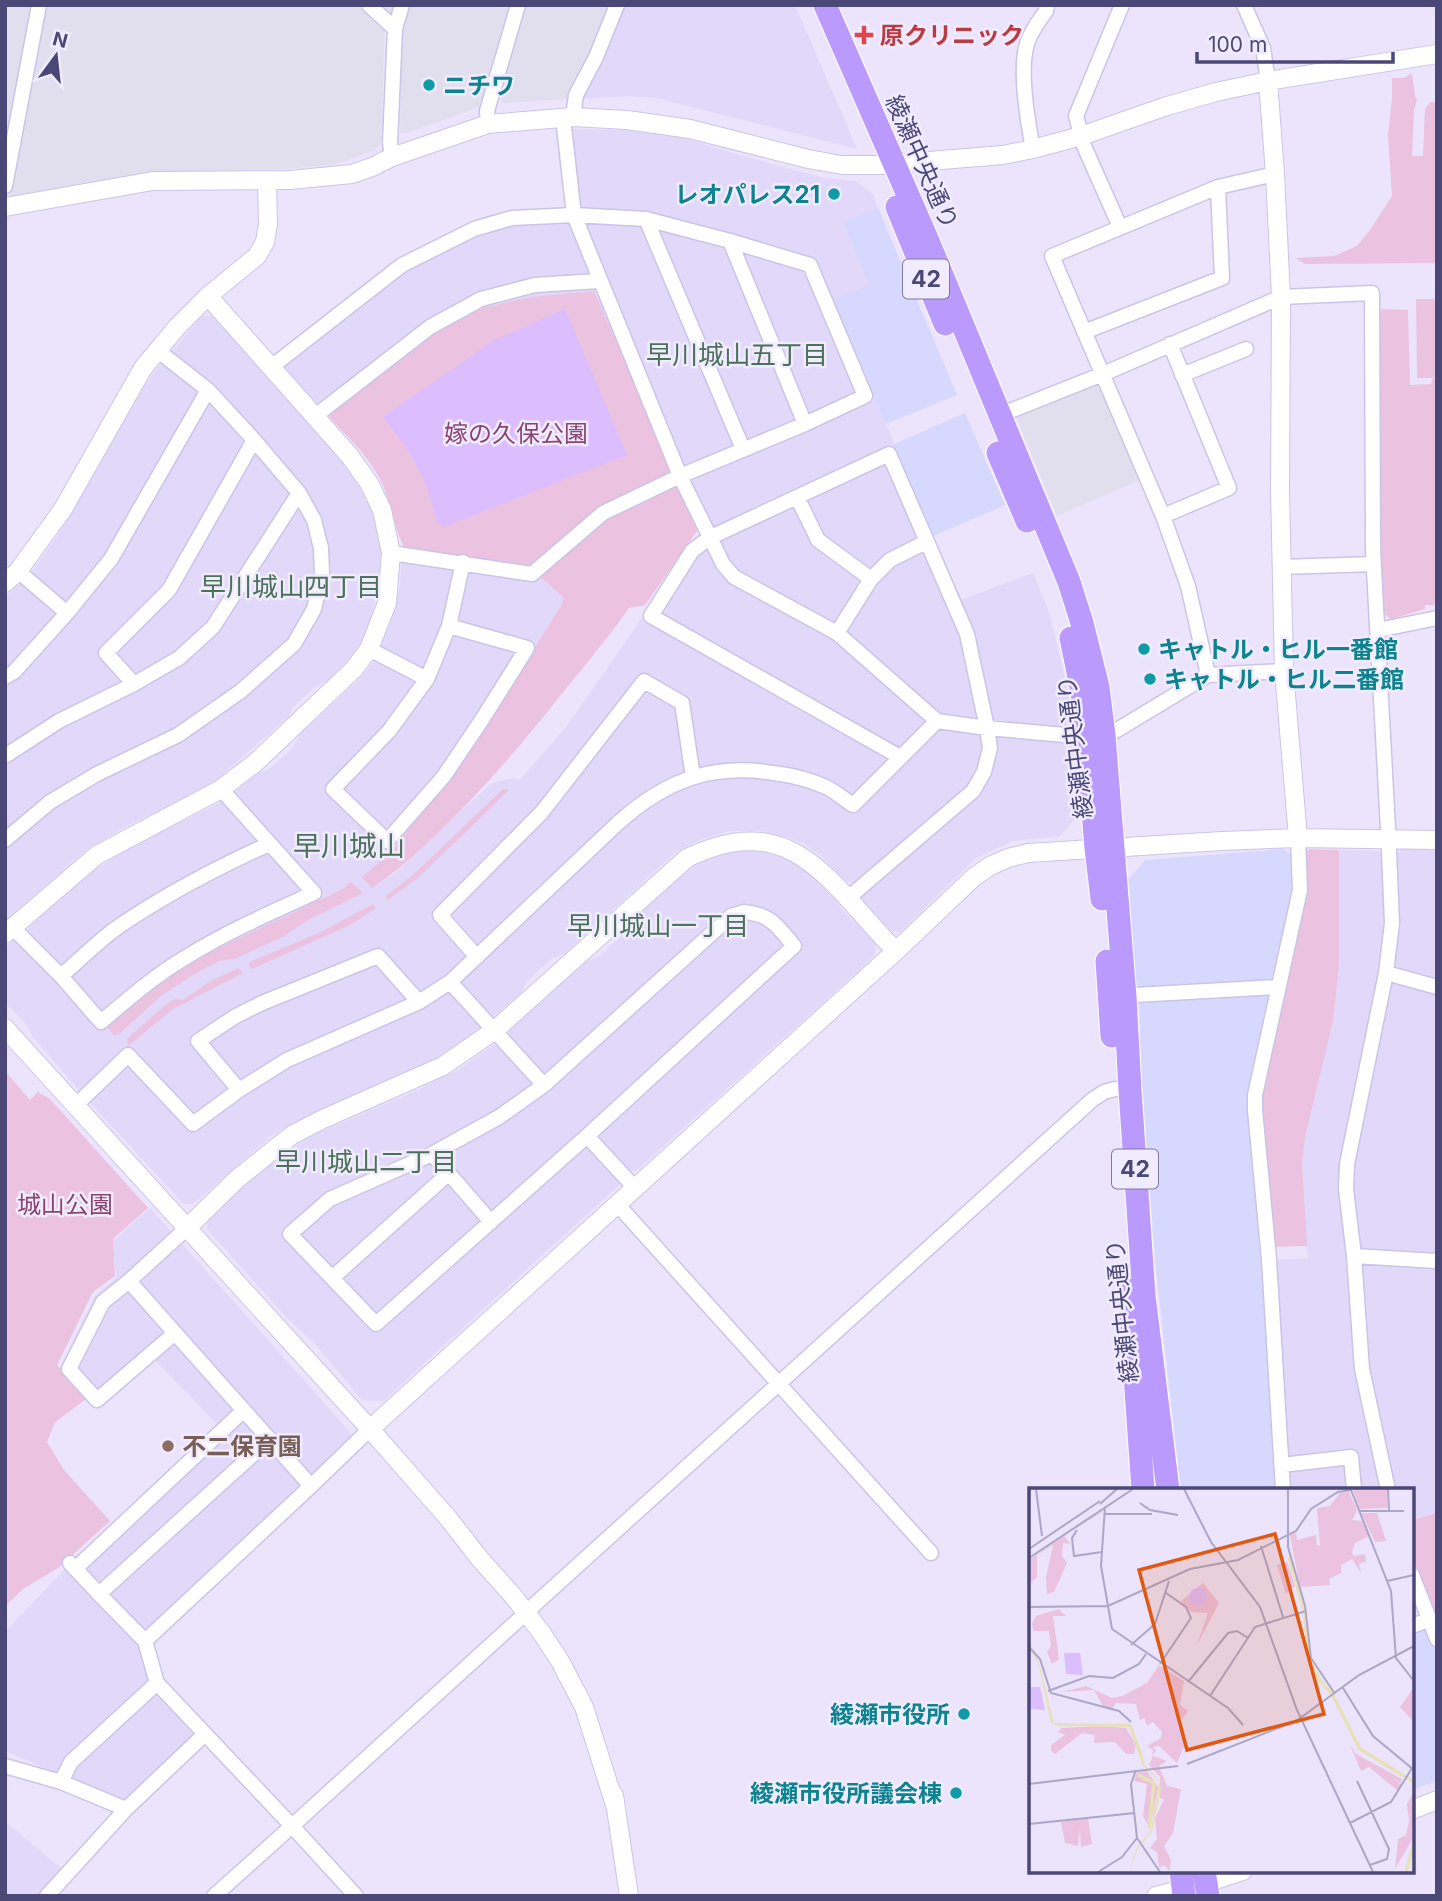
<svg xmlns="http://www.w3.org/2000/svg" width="1442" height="1901" font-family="Inter,'Noto Sans JP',sans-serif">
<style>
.residential{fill:#e1d8fa}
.commercial{fill:#d7d8fe}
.industrial{fill:#e1dfed}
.green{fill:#ebc2df}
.sand{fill:#dcbefe}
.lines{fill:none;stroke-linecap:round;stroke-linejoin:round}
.minor-casing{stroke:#cbc4e7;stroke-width:17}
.tertiary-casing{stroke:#cbc4e7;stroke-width:20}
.primary-casing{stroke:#fff;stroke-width:25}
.minor{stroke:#fff;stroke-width:14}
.tertiary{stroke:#fff;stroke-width:18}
.primary{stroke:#bb9afe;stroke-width:23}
.health-dot{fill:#e0444e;stroke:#f1ebff;stroke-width:2.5}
.culture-dot{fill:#0f9aa8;stroke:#f1ebff;stroke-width:2.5}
.education-dot{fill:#8d6e63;stroke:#f1ebff;stroke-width:2.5}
.labels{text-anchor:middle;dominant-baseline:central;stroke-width:5;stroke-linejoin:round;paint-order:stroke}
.shield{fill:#f1ebff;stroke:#7d79a0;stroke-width:2}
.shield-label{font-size:23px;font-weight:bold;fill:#4b4877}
.health-label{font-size:24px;font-weight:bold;fill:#be3a42;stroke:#f1ebff;text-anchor:start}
.culture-label{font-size:24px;font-weight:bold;fill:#0d838f;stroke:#f1ebff;text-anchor:start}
.street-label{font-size:24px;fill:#4b4877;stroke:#f1ebff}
.park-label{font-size:24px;fill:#89456e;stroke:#f1ebff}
.education-label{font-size:24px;font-weight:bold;fill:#785e54;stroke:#f1ebff;text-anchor:start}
.neighbourhood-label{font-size:26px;fill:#4b7259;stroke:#f1ebff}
.quarter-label{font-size:28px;fill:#4b7259;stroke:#f1ebff}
.inset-river{fill:none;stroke:#e8e0b8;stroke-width:3.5}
.inset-road{fill:none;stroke:#aca6c7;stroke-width:2}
.view{fill:#e05811;fill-opacity:0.15;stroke:#e05811;stroke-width:3.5}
.inset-edge{fill:none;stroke:#4b4877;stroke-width:3.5}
</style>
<rect width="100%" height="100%" fill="#ece4fd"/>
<path class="residential" d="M622,5h173l62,144 -201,-51 -29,-2 -46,3z
M572,129l51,1 61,8 66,20 74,20 31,3 18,13 5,14 -35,14 28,63 -38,16 53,123 72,177 75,-28 17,42 19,80 4,29 -4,5 6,18 4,68 -19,21 -47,5 -37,17 -76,74 -9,-1 -30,-33v-5l-8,-10 -6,-1 -25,-25 -16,-12 -19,-8 -26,-6h-32l-31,10 -21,10 -112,102 -15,7 -23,21 -6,12 -26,23 -7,-1 -8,8v7l-25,18 -34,18 -112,49 -37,20 -79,69h-9l-94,-101 -57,-66 -5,-10 -23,-26v-53l9,-8 5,1 9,-8v-5l56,-51 44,-29 103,-51 5,-6 21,-17 12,-5 24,-21 7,-14 59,-54 16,-20 17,-40 8,-35 1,-21 3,-4 131,21 5,-4 24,21 -3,8 -32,51 -98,145 -40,50 -28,24 9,12 22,-14 20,-18 51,-49 27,-24 22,-5 6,2 47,-54 75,-108 9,5 45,-73 10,-4 -35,-78 -355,-66 -31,-34 1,-6 117,-89 28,-18 28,-13 29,-10 43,-9 48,-2z
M202,316h10l128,142 21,31 12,24 8,31v11l-1,26 -11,43 -12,26 -27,29 -15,8 -22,20 -4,9 -75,66 -22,14 -60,27 -46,27 -81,70v-322l25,-24 28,-39 71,-123 23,-37z
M1402,848l35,2v436l-2,20 2,207 -25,7v-30h-129l-11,-230 36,-2 -5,-42 -1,-51 3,-27 28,-117 6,-54v-117l38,1 6,4 13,1z
M736,851h22l23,6 18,8 15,13 24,25 3,6 35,34 -1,12 -239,216h-7l-8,8 -2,6 -236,216 -21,-1 -46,-55 -30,-28 -79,-88 1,-8 33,-34 45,-36 32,-18 93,-40 47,-23 35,-25h7l8,-8 2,-7 76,-68 14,-6 24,-23 7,-13 56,-49 14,-9 14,-6z
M150,1208l200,224 2,6 -34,36 -8,-1 -7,8 -1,8 -166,151 14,37 51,51 -78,73 -118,-50v-119l61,-64 153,-142 -67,-69 -58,48 -35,-35 36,-74 21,-18 -3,-37z
M7,1823l56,47 -24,26h-34v-69z"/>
<path class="commercial" d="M878,208l79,187 -71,29 -54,-124 38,-15 -27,-63z
M965,413l40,92 -74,32 -37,-93z
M1283,849l8,5 2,21 -5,35 -26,128 21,452h-102l-26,-230 -14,-191 -2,-81 -4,-5 -6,-104 16,-19z
M1428,1620l9,19v142l-25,9v-164z"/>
<path class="industrial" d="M5,5h27l-27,150z
M44,5h318l23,21 -4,116 -5,8 -39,14 -52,5 -134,3 -132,25 -10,-1z
M379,5h232l-20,50 -23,44 -65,4 -6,-10 -12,-3 -6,17 -72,26h-7l2,-110z
M1094,382l6,3 40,95 -83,36 -40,-97 2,-6z"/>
<path class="green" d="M1412,73l3,23 2,3 -3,11 -2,46h11l2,-47 5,-7h7v161l-132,1 -10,-6 39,-2 23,-10 13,-16 22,-34 -4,-60 4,-37v-21h12z
M594,291l77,177 -2,7 10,15 18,41 -52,74 -16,3c-23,33 -49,63 -73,93 -35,44 -71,86 -111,125 -23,23 -46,44 -73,62l-10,-11 29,-25 78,-100 92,-146 3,-8 -36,-32 -124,-19c-11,-21 -13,-47 -24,-68 -12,-23 -32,-42 -50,-61l-1,-6 113,-86 30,-16 59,-13z
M1416,299h21v306h-12v4l-34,10 -8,-6 -5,-217 1,-87 29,1 2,75 21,-1 2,-6h-16z
M503,789l6,1 -90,87 -33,24 1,-6 26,-20z
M1310,849l29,1v117l-6,54 -28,117 -3,27 5,81 -37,1 -10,-137 42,-256z
M351,882l12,11 -55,27 -25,17 -49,22 -15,2 -23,12 -35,23 -41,37 -6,3 -7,-10 57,-46 38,-24 141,-67z
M373,904l3,4 -26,17 -98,44 -3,-4 1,-3 73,-31z
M238,968l5,5 -70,36 -45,37 -1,-7 37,-33 10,-7 9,1 26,-18z
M5,1071l25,29 8,-8 12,7 98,109 -35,31 2,37 -22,16 -36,73 29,34 -31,23 -8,20 17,28 46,51 -52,47 -35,21 -18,17z
M1437,1513v111l-25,-68v-36z"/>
<path class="sand" d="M565,309l62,146 -183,72 -7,-5 -11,-38 -20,-37 -23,-30 111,-77z"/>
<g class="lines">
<g class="minor-casing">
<path id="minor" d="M369,5l26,24
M1244,5l19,43 5,33
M573,117l3,-22 20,-38 21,-52
M563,118l11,97 106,261 43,88 11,13 103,56 100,88 50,7 100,9
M488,124l-1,-13 31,-106
M1033,149c-5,-26 -14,-80 -6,-105 3,-12 12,-23 19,-33l1,-6
M392,157l-2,-14 5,-114 7,-24
M5,186l34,-181
M646,219l97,230
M1120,227l-36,-81 -8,-30 46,-111
M730,241l75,183
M1084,332l138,-54 -4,-91
M270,368l132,-103 72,-36 38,-11 62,-3 72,4 84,22 80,24 55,131 -60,28 -125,52 -77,37 -71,61 -141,-21
M1182,375l64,-26
M1000,415l103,-41 178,-77 91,-4 1,258 15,277 4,95 -6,50 -39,191 -1,25 8,67 8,113 26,121
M314,417l116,-90 51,-28 54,-14 64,-4
M797,497l21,43 53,39
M1163,516l66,-28 -59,-144
M1281,567l93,-3
M18,571l49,42 44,-54 97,-169 -51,-40
M1378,630l59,-12
M837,633l34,-54 19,-19 36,-18
M369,649l58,30 22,-53 14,-64
M1208,675l-20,-89 -25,-70 -111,-260 166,-69 57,-13
M5,677l9,-5 53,-59
M427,679l-38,52 -56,58 54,52 57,-65 39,-58 44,-70 -78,-22
M134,684l-28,-31 63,-63 85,-150
M1104,736l13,-6 91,-55 76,-4
M5,756l54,-35 75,-37 45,-26 34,-31 86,-134
M5,840l45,-38 47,-28 81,-39 63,-44 53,-47 20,-35 8,-34 -1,-27 -7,-28 -15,-27 -45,-53 -46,-50
M847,899l126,-108 11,-19 6,-24 -3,-20 -20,-94 -78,-180 -180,84 -17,13 -41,65 249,141
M744,912c27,2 34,15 50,34l-207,190 -211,188 -86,-90 40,-35 102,-45 67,-37 45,-32 187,-169z
M13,928l48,48 40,46c26,-22 52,-45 82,-63 41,-26 87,-46 131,-66l-93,-104
M477,957l-37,-42 102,-103 102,-131 38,22 11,74
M1386,973l51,14
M61,976c19,-16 37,-35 57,-49 48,-33 98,-59 151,-83
M450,982l94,103
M1125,997l10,-2 143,-8
M239,1090l-41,-49 38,-25 26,-13 116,-47 41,46
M75,1106l53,-51 65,69 46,-34 48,-30 132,-58 31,-20 168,-159c49,-44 96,-61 162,-49 15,2 32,7 46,13 10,5 18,12 27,18l84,-84
M587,1136l48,52
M432,1154l59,68
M617,1204l314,349
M187,1228l-58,53 -26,21 -34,67 28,31 78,-67 136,153
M1354,1256l83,5
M332,1278l116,-104
M129,1281l46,52
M1282,1465l69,-8 3,33
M1283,1490l-14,-231 -14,-149v-15l45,-205 -2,-52
M70,1563l29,31 46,47 12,42 135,143 -78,70
M75,1569l169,-159
M1412,1575l25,64
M99,1594l171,-155
M533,1606l559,-506 12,-8 11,-3
M1412,1626l16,-6
M145,1641l166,-155 59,-57
M5,1766l56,16 65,27
M61,1782l10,-20 86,-79
M47,1896l79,-87 79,-75
M356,1896l-64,-70 234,-213"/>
</g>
<g class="tertiary-casing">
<path id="tertiary" d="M1268,81l7,93 6,123 -1,193 4,181 14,167
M5,207l148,-26 137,-1 62,-6 20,-7 20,-10 96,-33 85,-7 54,3 63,9 118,30 34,6h38l123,-10 30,-6 48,-13 83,-29 52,-15 52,-11 169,-27
M5,583l13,-12 45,-62 80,-141 34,-41 31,-31 49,-40 8,-14 3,-18 -1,-43
M5,934l92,-79 124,-66 34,-26 99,-94 15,-20 18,-46 4,-50 -9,-43 -13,-27 -20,-28 -141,-159
M5,1028l365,401 78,89 32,41 34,38 27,35 19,29 24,46 31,98
M187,1228l50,-49 55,-44 31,-16 120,-53 52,-36 192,-172c107,-52 143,27 209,93
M370,1429l526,-478 78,-74 16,-11 18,-8 20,-5 194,-12 76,-3 139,2
M614,1795l15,101
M1412,1810l25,-10
M1156,1896l50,-13 37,-12"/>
</g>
<g class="primary-casing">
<path id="primary" d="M825,5l103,236 141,341 13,41 16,64 6,49 21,261 5,93 14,206 24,194
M897,207l48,117
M998,453l29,68
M1071,638l11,54 5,45 9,111 6,51
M1107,961l5,75
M1129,1290l14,200
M1181,1871l3,25
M1204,1871l4,25"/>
</g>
<use href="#minor" class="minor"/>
<use href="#tertiary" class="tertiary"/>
<use href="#primary" class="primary"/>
</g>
<path class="health-dot" d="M860.5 24.5h7v7h7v7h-7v7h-7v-7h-7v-7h7z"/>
<g class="culture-dot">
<circle cx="429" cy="85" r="7"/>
<circle cx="834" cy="194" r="7"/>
<circle cx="1144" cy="649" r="7"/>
<circle cx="1150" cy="679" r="7"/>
<circle cx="964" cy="1714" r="7"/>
<circle cx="956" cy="1793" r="7"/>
</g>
<circle class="education-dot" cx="168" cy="1446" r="7"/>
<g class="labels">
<g class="shield">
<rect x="903" y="259.5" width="46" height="39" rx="5"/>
<rect x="1112" y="1149.5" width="46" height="39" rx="5"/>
</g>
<g class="shield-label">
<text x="926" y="279">42</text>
<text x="1135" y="1169">42</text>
</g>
<g class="health-label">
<text x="880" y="35">原クリニック</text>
</g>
<g class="culture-label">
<text x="443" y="85">ニチワ</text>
<text x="820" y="194" text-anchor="end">レオパレス21</text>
<text x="1158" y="649">キャトル・ヒル一番館</text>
<text x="1164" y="679">キャトル・ヒル二番館</text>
<text x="950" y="1714" text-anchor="end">綾瀬市役所</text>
<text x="942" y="1793" text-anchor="end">綾瀬市役所議会棟</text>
</g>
<g class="street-label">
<text transform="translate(922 162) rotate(66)">綾瀬中央通り</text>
<text transform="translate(1075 747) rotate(-97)">綾瀬中央通り</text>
<text transform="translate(1122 1311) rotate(-96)">綾瀬中央通り</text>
</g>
<g class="park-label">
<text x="516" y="433">嫁の久保公園</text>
<text x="65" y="1204">城山公園</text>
</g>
<g class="education-label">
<text x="182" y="1446">不二保育園</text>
</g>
<g class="neighbourhood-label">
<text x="737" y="354">早川城山五丁目</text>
<text x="291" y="586">早川城山四丁目</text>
<text x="658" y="925">早川城山一丁目</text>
<text x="366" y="1161">早川城山二丁目</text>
</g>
<g class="quarter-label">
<text x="349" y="846">早川城山</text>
</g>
</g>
<g transform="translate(1029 1488)">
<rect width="385" height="385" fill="#ece4fd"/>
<path d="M324,1h34v19l-28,1zM320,4l8,18 -5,10 10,1 7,15 -14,7 -3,9 2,4 11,-2 1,7 -7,3 2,9 -9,-14 -11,6v8l-12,6 1,6 -30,2 -10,-52 6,-2 1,7 19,-5 1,10 3,1 -3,-38 13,-2 10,-13zM85,16l-50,32 7,8 -8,-1 -1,13 5,7 -13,29 -7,2 -1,-17 7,-32 -16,10v22l-8,7v-24l56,-39zM332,25h16l9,28 -11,1zM258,73l8,25 -9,8 -9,-29zM174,95l16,20 -22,42 11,-32 -17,-1 -10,-11zM30,121l7,7h-13l6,43 -7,5 -5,-12 4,-6 -2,-15h-16l-1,-8 4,-7zM130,177l25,16 -4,24 8,6 -10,14 8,17 -9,21 -18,-17 -6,1 3,4 -4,4 1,-5 -6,-4 14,-8 1,-6 -9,-10 -6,3 -3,-7 -4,2 -4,-16 -20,-1 -4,6 -9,-3 -9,-16 -32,2 24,-6 26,12 10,-2 25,-13zM385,199v35l-14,-15zM71,238l26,2 10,17 -2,9h-8l-11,-12 -21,1 1,-8 -13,-2 -27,21 -4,-3v-6l14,-10 -7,-3 3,-4zM321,256l6,10 46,25 -1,4 -8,-5 9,7 -4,6 -29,-24 -8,4zM124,268l14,5 -8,5 8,20 14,3 -8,44 -9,13 7,14 -1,11 -6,-6 -5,3 -2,-16 -7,-4 7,-9 -2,-20 9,-20 -4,-1v-21l-11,-12zM118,283l11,16 -8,42 -7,-13 4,-32 -13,-3 3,-9zM385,303l-2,49 -17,29 3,-30 8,-4 3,-14 -2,-17zM59,330l4,26 -11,3 -1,-18 -2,17 -13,-3 -4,-21z" fill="#ebc2df"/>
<path d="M160 109a9 9 0 1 1 18 0a9 9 0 1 1-18 0ZM35,165h16l3,22 -17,-1zM0,199h11l5,23 -16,-1z" fill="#dcbefe"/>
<path d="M0,161l8,8 2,5 15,61 77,1 11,29 2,11 15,16 2,9 -9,43 -14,16 -9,24 7,-23 15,-19 8,-49 -16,-15 -14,-39 -70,-1 -8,-3 -13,-61z" fill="#e8e0b8"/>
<path class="inset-river" d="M260,69l15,53 5,48 11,23 12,13 28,55 54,33M109,287l16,8 -5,45M377,384l8,-29"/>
<path class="inset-road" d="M7,1l6,47M155,1l27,53 49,65 37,103 76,162M259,1v58l17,59 6,52 24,36M359,1l1,22M322,2l40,101 5,67 18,23M111,15l10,7 28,5M71,16l17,-15M76,19l-4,59 11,63 116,79 15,17M331,23h44M76,26h47M48,42l-5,8 2,18 28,-4M232,58l22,71M0,61l71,-48M0,70l104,-69M358,93l27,-6M0,119l79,-1 82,-37 48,-9 58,-29 15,-22 27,-17 13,-2M102,157l24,-21 14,-43M0,159l11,12 11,34 68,18 12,11M131,176l31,-46 -5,-11 -20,-14M159,194l40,-49 9,-2 11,7M314,200l30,48 41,34M19,203l41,-15 24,2 26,-14 7,-10M181,208l45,-69 51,-16M158,276l109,-43 63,-46 55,-29M107,282l-5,14 6,54 23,34M328,293l32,68 -2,10 -17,6M0,296l149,-18M321,335l41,-21 21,-34M0,336l106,-11M69,384l24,-15 15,-19"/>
<path class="view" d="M246,46l49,180 -137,36 -48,-180z"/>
<rect width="385" height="385" class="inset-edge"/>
</g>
<rect width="1442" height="1901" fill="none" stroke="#4b4877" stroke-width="14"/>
<g transform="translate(56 56) rotate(15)" stroke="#f1ebff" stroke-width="5" paint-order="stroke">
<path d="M0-5L12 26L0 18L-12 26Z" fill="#4b4877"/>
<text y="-10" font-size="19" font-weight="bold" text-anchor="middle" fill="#4b4877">N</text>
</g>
<path d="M1197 52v10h196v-10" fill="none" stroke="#4b4877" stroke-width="3.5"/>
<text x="1208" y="52" font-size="21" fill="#4b4877" stroke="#f1ebff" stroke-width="5" paint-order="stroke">100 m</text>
</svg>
